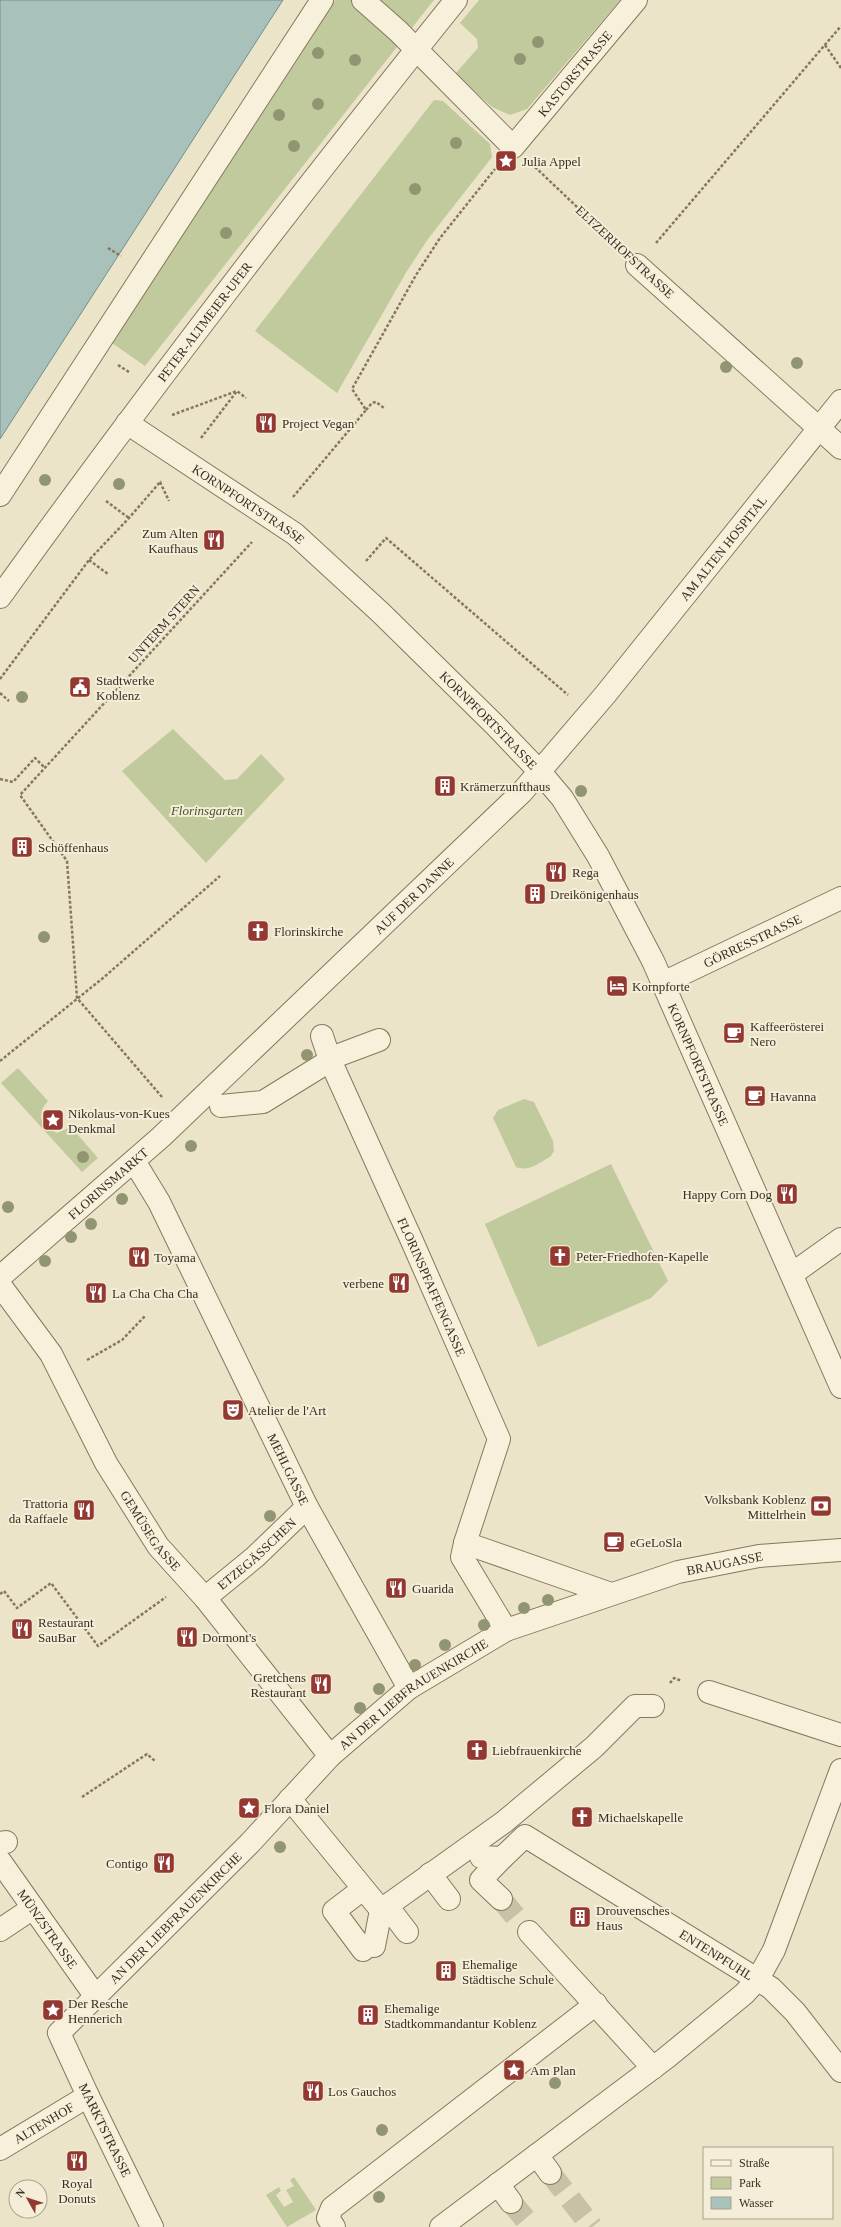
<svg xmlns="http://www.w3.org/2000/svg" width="841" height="2227" font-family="'Times New Roman',serif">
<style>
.green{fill:#c1ca9d}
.water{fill:#a9c1bb;stroke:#708f8a}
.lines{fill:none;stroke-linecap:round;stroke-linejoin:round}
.minor-tunnel{stroke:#c8c0a7;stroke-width:22;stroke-dasharray:22 11;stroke-linecap:butt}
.minor-casing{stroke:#87775e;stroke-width:24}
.path{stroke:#87775e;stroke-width:2.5;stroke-dasharray:3 2;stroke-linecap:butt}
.minor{stroke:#f7f1dc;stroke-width:22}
.tree{fill:#919571}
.labels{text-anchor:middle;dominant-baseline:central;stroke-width:4;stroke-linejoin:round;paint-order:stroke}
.street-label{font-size:13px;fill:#392e21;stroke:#f4eed8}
.poi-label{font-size:13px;fill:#392e21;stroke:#f4eed8;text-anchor:start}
.park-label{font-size:13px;font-style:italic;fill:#465429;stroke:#f4eed8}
</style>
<rect width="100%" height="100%" fill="#ece4c9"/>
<path class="green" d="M335,0h99l-289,366 -33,-23z
M479,0h141l-93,109 -17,6 -18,-8 -37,-33 23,-26 -1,-9 -17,-16z
M434,100l9,1 47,43 2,13 -64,82 -21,32 -70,122 -82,-62z
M173,729l52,51 12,-1 24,-25 24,25 -79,84 -84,-92z
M18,1068l30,33c-8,9 -9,16 -3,26l12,6 14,-6 27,31 -16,14 -81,-89z
M524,1099l10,3 19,39 1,10 -3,5c-12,7 -21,16 -35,11l-23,-49 5,-8z
M611,1164l57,117 -17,17 -113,49 -53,-123z
M294,2177l22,33 -29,17 -21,-32 13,-8 2,4 -5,4 8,12 9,-5 -7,-12 8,-4 -4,-6z"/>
<path class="water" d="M0,0h283l-283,439z"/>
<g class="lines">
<path class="minor-tunnel" d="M501,1899l14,17
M550,2173l42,54
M511,2202l21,25"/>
<g class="minor-casing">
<g id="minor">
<path id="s1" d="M363,0l35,31 115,116 123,-147"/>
<path d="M637,265l204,183"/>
<path id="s2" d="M127,423l168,111 86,79 114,112 45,47 22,26 36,58 55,105 188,426"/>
<path d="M0,495l322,-495"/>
<path id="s3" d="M0,597c146,-203 299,-402 456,-597"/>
<path id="s4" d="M663,983l178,-85"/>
<path id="s5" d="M322,1036l8,24 82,181 87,198 -34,104 146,51"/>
<path d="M221,1106l42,-4 76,-47 40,-15"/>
<path id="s6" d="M134,1161l25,41 148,305 102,181"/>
<path d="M792,1274l49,-35"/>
<path id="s7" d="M0,1277l161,-140 361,-345 83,-97 236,-294"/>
<path id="s8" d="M0,1285l51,69 55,109 52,83 47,52 125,158"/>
<path d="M465,1543l-3,14 44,73"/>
<path id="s9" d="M205,1598l50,-41 52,-50"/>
<path d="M709,1692l132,43"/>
<path d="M290,1799l91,111 123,-88 90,-75 41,-41h18"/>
<path d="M0,1843l6,-1"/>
<path id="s10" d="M481,1857l21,1 23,-22 246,152 24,24 46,59"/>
<path id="s11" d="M0,1861l96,136"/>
<path d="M430,1874l19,25"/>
<path d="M501,1899l-20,-19 21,-22"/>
<path d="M387,1906l20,26"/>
<path d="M0,1930l33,-22"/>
<path d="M529,1932l124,136"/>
<path d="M374,1946l7,-36"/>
<path d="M363,1950l-29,-39 29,-22"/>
<path id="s12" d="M0,2149l88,-53"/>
<path d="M537,2155l13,18"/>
<path d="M498,2184l13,18"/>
<path id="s13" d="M152,2227l-64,-131 -29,-63 191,-190 80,-87 79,-68 97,-58 172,-58 81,-16 82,-6"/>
<path d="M334,2227l-6,-9 4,-10 264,-204"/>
<path d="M441,2227l225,-169 78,-64 14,-15 16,-29 67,-180"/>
</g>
</g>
<path class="path" d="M825,45l16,23
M535,167l82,78
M656,243l185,-217
M108,248l13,8
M118,365l11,7
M366,410l6,-7 4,-1 8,6
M172,415l65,-24
M201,438l36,-47 9,7
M160,482l9,19
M293,497l73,-87 -14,-21 64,-114 24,-37 55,-69
M106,501l23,17
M89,560l19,14
M366,561l20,-23 182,157
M0,679l89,-119 40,-42 32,-37
M0,693l9,8
M0,779l13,3 22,-24 9,9
M0,1061l103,-83 117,-102
M162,1097l-85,-99 -10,-137 -47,-66 232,-253
M87,1360l35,-20 23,-24
M0,1594l4,-3 13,17 34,-25 47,63 68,-49
M670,1683l4,-5 8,3
M82,1797l65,-43 8,7"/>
<use href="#minor" class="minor"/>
</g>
<g class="tree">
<circle cx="538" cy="42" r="6"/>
<circle cx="318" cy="53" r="6"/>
<circle cx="520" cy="59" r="6"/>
<circle cx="355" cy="60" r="6"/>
<circle cx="318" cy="104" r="6"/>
<circle cx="279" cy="115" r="6"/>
<circle cx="456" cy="143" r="6"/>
<circle cx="294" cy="146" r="6"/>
<circle cx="415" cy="189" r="6"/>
<circle cx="226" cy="233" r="6"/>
<circle cx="797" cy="363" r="6"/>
<circle cx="726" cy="367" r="6"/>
<circle cx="45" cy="480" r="6"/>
<circle cx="119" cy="484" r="6"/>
<circle cx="22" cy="697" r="6"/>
<circle cx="581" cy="791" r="6"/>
<circle cx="44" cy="937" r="6"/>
<circle cx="307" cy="1055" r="6"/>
<circle cx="191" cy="1146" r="6"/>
<circle cx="83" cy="1157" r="6"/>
<circle cx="122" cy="1199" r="6"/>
<circle cx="8" cy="1207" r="6"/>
<circle cx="91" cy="1224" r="6"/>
<circle cx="71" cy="1237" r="6"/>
<circle cx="45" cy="1261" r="6"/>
<circle cx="270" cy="1516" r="6"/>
<circle cx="548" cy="1600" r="6"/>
<circle cx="524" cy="1608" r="6"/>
<circle cx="484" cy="1625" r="6"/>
<circle cx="445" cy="1645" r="6"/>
<circle cx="415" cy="1665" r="6"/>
<circle cx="379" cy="1689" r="6"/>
<circle cx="360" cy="1708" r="6"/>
<circle cx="280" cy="1847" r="6"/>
<circle cx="555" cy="2083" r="6"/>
<circle cx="382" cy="2130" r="6"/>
<circle cx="379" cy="2197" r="6"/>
</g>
<defs>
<g id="sight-square" transform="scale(1.15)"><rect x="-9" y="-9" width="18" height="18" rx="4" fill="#933932" stroke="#f4eed8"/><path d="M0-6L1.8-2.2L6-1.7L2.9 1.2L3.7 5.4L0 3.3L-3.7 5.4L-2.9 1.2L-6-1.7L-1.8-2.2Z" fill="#fff"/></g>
<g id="restaurant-square" transform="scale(1.15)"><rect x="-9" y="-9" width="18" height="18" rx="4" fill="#933932" stroke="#f4eed8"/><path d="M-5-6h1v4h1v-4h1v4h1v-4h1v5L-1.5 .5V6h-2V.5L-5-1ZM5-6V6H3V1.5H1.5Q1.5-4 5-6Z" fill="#fff"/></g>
<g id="civic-square" transform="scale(1.15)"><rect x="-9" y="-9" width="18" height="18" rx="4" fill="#933932" stroke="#f4eed8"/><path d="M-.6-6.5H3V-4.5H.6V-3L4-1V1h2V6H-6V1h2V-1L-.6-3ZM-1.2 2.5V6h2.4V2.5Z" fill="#fff"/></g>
<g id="building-square" transform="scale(1.15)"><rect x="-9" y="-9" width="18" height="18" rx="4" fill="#933932" stroke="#f4eed8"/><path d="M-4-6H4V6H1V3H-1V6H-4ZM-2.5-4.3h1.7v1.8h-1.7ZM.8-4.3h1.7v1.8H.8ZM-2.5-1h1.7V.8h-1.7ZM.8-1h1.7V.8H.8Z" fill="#fff"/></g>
<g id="church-square" transform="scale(1.15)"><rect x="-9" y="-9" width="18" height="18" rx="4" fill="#933932" stroke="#f4eed8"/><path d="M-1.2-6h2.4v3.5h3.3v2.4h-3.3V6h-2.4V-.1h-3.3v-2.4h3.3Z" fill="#fff"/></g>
<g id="hotel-square" transform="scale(1.15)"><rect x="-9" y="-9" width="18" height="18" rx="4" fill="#933932" stroke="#f4eed8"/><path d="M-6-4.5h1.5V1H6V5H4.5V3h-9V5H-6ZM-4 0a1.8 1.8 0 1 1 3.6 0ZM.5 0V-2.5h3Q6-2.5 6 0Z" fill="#fff"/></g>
<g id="cafe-square" transform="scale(1.15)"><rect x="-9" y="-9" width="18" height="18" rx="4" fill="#933932" stroke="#f4eed8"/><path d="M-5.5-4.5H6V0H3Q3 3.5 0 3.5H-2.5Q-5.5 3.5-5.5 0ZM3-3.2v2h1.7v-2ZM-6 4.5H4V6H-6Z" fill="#fff"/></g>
<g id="theatre-square" transform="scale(1.15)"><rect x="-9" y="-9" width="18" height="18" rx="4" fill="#933932" stroke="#f4eed8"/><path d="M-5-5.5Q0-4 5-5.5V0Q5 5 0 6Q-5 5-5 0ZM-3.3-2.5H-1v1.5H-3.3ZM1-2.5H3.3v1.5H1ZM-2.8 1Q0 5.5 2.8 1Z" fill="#fff"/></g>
<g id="bank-square" transform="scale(1.15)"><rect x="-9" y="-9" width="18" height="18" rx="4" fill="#933932" stroke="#f4eed8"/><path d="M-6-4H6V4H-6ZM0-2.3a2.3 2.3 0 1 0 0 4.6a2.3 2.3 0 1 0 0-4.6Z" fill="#fff"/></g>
</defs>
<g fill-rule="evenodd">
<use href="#sight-square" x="506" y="161"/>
<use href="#restaurant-square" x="266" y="423"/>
<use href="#restaurant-square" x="214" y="540"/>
<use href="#civic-square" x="80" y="687"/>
<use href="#building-square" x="445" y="786"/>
<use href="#building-square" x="22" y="847"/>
<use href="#restaurant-square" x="556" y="872"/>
<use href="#building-square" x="535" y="894"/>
<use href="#church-square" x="258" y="931"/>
<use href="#hotel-square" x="617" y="986"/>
<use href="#cafe-square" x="734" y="1033"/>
<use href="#cafe-square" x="755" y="1096"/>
<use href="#sight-square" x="53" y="1120"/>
<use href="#restaurant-square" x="787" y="1194"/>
<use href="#church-square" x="560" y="1256"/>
<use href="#restaurant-square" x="139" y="1257"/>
<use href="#restaurant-square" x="399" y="1283"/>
<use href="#restaurant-square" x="96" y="1293"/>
<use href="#theatre-square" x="233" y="1410"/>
<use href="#bank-square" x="821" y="1506"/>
<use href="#restaurant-square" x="84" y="1510"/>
<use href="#cafe-square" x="614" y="1542"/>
<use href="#restaurant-square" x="396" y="1588"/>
<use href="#restaurant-square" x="22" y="1629"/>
<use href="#restaurant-square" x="187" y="1637"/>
<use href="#restaurant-square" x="321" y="1684"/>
<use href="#church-square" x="477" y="1750"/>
<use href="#sight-square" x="249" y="1808"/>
<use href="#church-square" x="582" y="1817"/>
<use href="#restaurant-square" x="164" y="1863"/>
<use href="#building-square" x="580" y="1917"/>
<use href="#building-square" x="446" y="1971"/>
<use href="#sight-square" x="53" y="2010"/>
<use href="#building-square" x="368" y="2015"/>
<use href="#sight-square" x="514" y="2070"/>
<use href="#restaurant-square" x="313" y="2091"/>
<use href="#restaurant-square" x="77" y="2161"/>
</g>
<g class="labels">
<g class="street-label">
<text stroke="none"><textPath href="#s1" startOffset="306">KASTORSTRASSE</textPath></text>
<text transform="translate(625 252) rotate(43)">ELTZERHOFSTRASSE</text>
<text stroke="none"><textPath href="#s3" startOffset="343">PETER-ALTMEIER-UFER</textPath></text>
<text stroke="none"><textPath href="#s2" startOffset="146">KORNPFORTSTRASSE</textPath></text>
<text stroke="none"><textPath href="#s7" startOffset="1029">AM ALTEN HOSPITAL</textPath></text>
<text transform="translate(164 624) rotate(-48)">UNTERM STERN</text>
<text stroke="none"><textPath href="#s2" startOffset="470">KORNPFORTSTRASSE</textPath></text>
<text stroke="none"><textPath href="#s7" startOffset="563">AUF DER DANNE</textPath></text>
<text stroke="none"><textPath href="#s4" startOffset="99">GÖRRESSTRASSE</textPath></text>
<text stroke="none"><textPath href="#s2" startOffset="877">KORNPFORTSTRASSE</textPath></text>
<text stroke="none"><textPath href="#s7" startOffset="143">FLORINSMARKT</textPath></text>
<text stroke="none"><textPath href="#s5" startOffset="274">FLORINSPFAFFENGASSE</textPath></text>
<text stroke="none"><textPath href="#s6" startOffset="345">MEHLGASSE</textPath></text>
<text stroke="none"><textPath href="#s8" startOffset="289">GEMÜSEGASSE</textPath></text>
<text stroke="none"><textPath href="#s9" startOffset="68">ETZEGÄSSCHEN</textPath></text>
<text stroke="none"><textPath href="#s13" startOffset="1049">BRAUGASSE</textPath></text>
<text stroke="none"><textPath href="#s13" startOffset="707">AN DER LIEBFRAUENKIRCHE</textPath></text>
<text stroke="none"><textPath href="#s13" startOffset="379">AN DER LIEBFRAUENKIRCHE</textPath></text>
<text stroke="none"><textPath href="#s11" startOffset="83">MÜNZSTRASSE</textPath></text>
<text stroke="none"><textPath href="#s10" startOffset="278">ENTENPFUHL</textPath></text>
<text stroke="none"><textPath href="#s12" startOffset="51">ALTENHOF</textPath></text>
<text transform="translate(105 2130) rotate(64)">MARKTSTRASSE</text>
</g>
<g class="poi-label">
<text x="522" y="161">Julia Appel</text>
<text x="282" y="423">Project Vegan</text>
<text x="198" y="533" text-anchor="end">Zum Alten<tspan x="198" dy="15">Kaufhaus</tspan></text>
<text x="96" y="680">Stadtwerke<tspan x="96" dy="15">Koblenz</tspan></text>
<text x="460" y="786">Krämerzunfthaus</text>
<text x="38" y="847">Schöffenhaus</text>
<text x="572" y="872">Rega</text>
<text x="550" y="894">Dreikönigenhaus</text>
<text x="274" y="931">Florinskirche</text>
<text x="632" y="986">Kornpforte</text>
<text x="750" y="1026">Kaffeerösterei<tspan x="750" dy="15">Nero</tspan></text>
<text x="770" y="1096">Havanna</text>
<text x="68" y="1113">Nikolaus-von-Kues<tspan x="68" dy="15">Denkmal</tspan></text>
<text x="772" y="1194" text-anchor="end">Happy Corn Dog</text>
<text x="576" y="1256">Peter-Friedhofen-Kapelle</text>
<text x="154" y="1257">Toyama</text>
<text x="384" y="1283" text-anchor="end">verbene</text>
<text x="112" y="1293">La Cha Cha Cha</text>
<text x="248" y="1410">Atelier de l'Art</text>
<text x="806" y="1499" text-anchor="end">Volksbank Koblenz<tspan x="806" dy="15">Mittelrhein</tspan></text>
<text x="68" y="1503" text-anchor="end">Trattoria<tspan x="68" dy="15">da Raffaele</tspan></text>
<text x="630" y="1542">eGeLoSla</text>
<text x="412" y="1588">Guarida</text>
<text x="38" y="1622">Restaurant<tspan x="38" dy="15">SauBar</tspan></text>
<text x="202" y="1637">Dormont's</text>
<text x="306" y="1677" text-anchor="end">Gretchens<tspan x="306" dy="15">Restaurant</tspan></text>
<text x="492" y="1750">Liebfrauenkirche</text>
<text x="264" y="1808">Flora Daniel</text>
<text x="598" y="1817">Michaelskapelle</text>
<text x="148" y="1863" text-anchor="end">Contigo</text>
<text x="596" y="1910">Drouvensches<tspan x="596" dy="15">Haus</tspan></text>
<text x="462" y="1964">Ehemalige<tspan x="462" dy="15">Städtische Schule</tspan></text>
<text x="68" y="2003">Der Resche<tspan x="68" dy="15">Hennerich</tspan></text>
<text x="384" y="2008">Ehemalige<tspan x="384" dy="15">Stadtkommandantur Koblenz</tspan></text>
<text x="530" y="2070">Am Plan</text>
<text x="328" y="2091">Los Gauchos</text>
<text x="77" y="2183" text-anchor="middle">Royal<tspan x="77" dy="15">Donuts</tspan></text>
</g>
<g class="park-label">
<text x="207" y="810">Florinsgarten</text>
</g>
</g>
<rect x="703" y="2147" width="130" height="72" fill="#f4eed8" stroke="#a9a18f"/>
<rect x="711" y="2160" width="20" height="6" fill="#f7f1dc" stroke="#a9a18f"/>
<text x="739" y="2167" font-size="12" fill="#392e21">Straße</text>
<rect x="711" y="2177" width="20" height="12" fill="#c1ca9d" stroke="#a9a18f"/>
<text x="739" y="2187" font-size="12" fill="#392e21">Park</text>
<rect x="711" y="2197" width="20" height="12" fill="#a9c1bb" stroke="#a9a18f"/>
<text x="739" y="2207" font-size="12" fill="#392e21">Wasser</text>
<g transform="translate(28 2199) rotate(309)"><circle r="19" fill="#f4eed8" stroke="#a9a18f"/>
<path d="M0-3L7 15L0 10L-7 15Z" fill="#933932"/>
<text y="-6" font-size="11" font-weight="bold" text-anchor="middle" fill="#392e21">N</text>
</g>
</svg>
